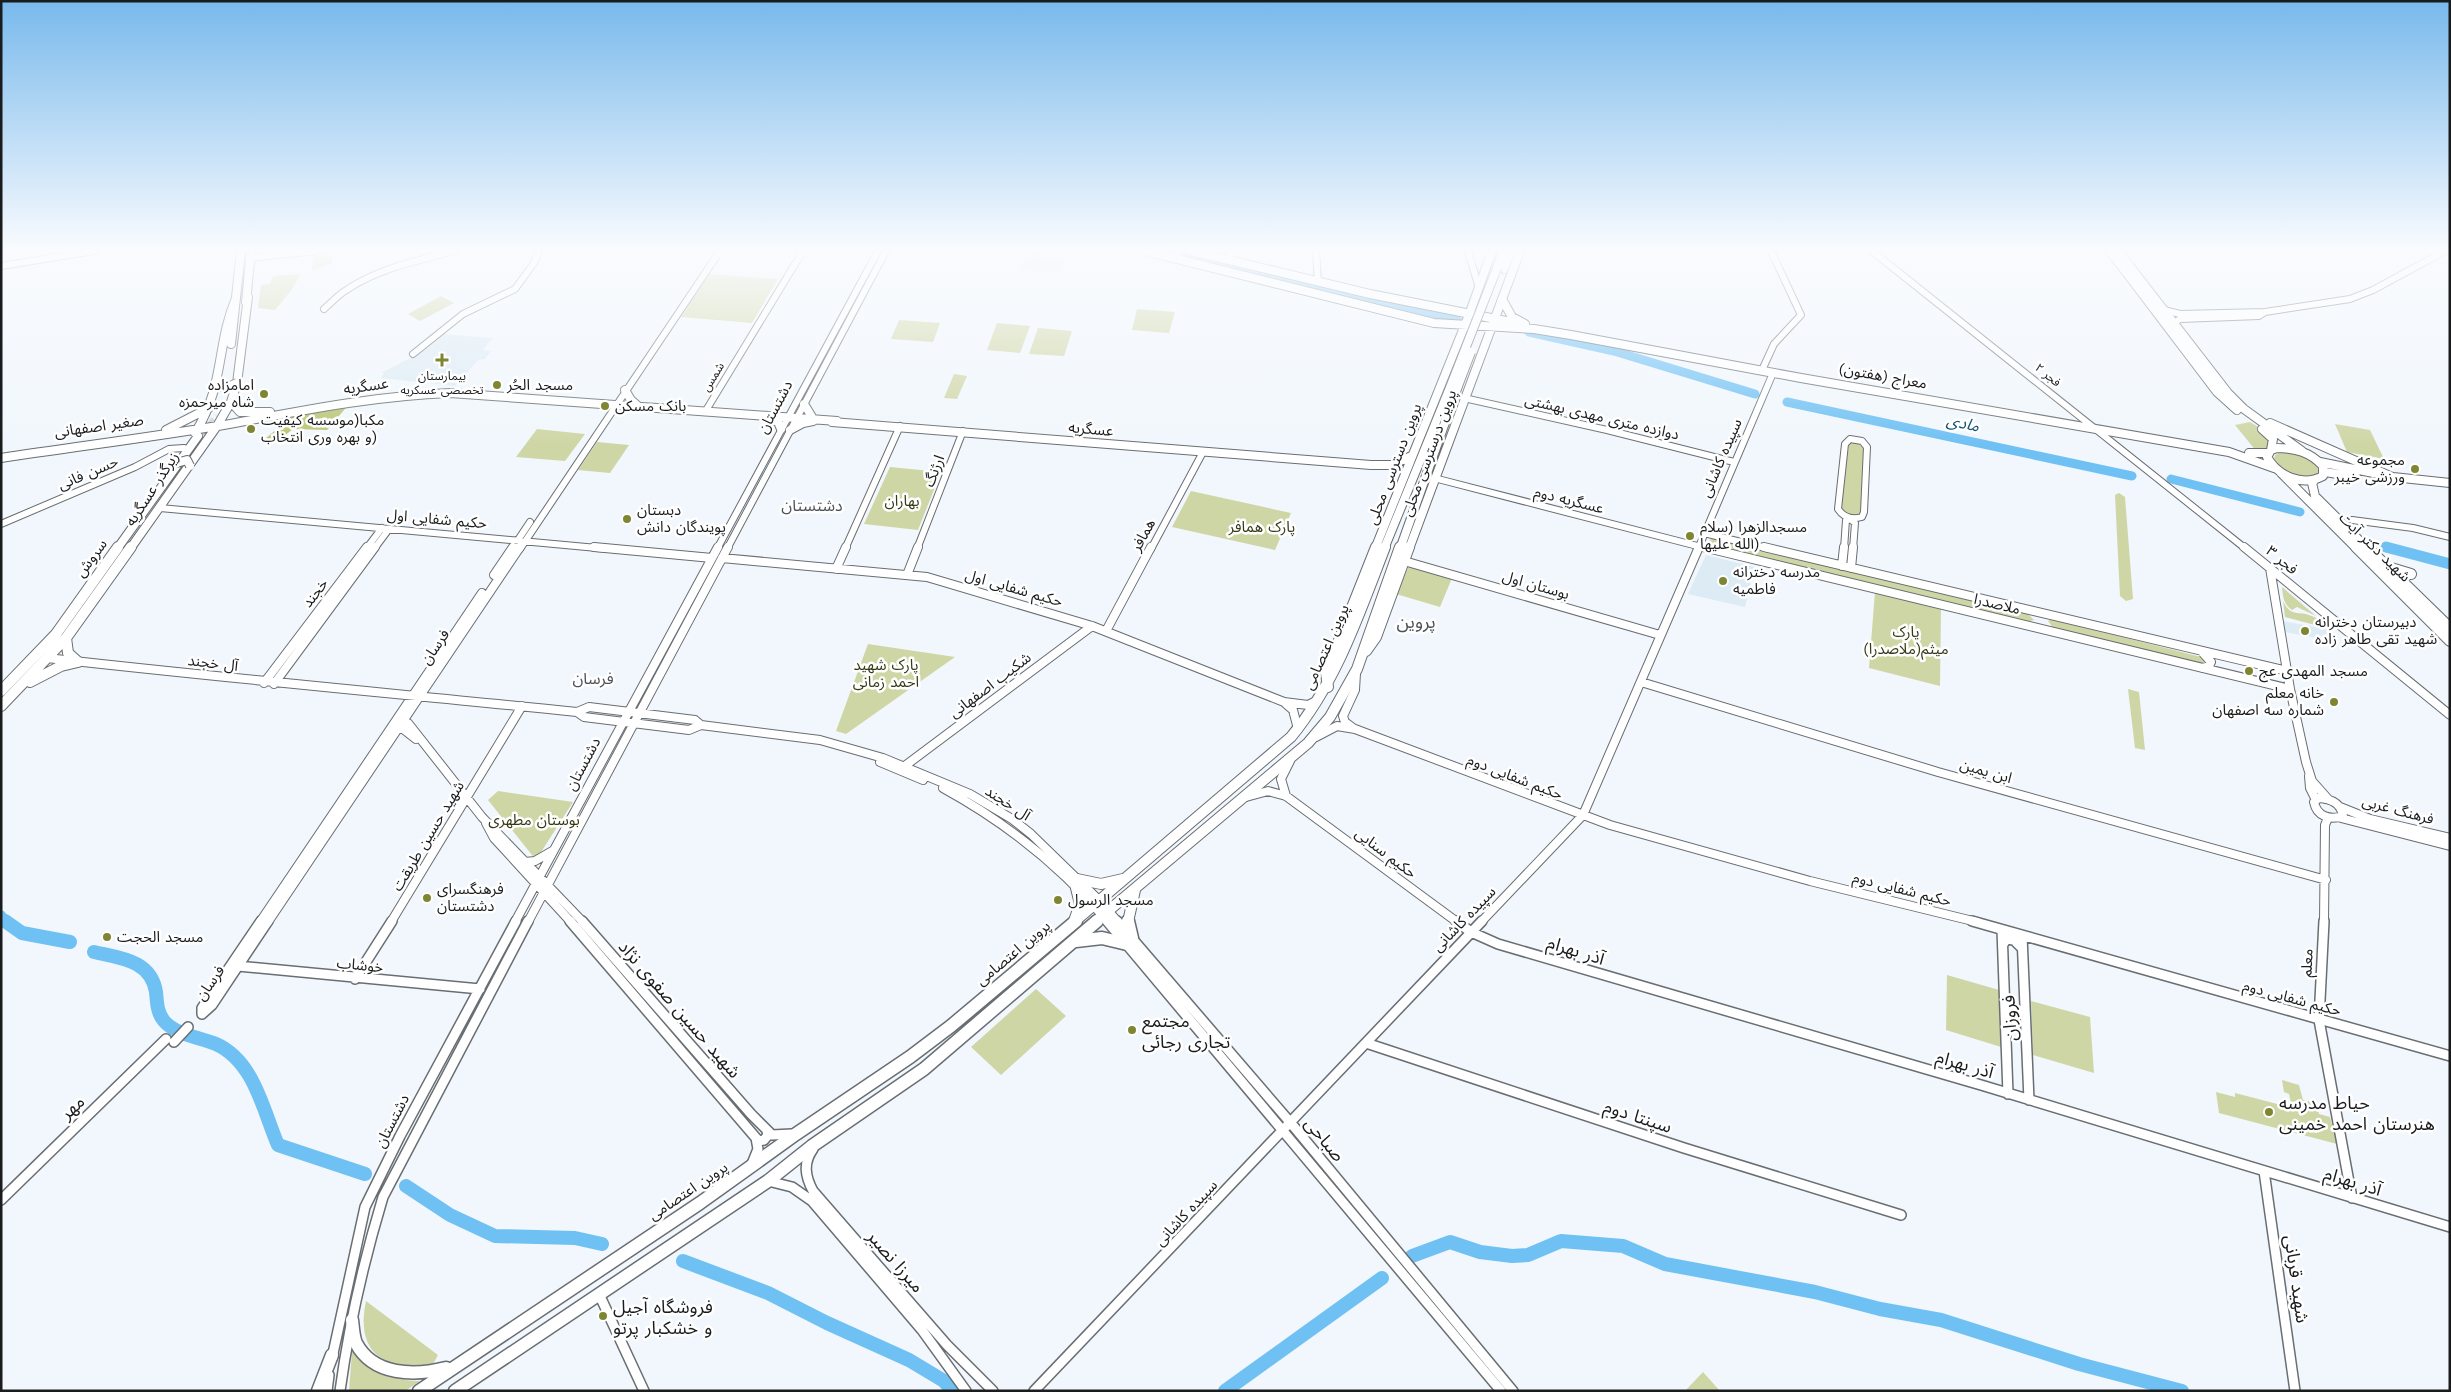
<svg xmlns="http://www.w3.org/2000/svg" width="2451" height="1392" font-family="'Work Sans','Noto Sans Arabic',sans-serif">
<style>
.built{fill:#ddebf4}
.green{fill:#cfd6a5}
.forest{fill:#bbc572}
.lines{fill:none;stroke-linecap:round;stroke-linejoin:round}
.river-far2{stroke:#70c1f3;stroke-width:9}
.river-far1{stroke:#70c1f3;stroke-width:11}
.river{stroke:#70c1f3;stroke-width:14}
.major-tunnel{stroke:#d1d6db;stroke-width:8;stroke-dasharray:8 4;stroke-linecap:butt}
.minor-far2-casing{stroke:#686e72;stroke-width:8}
.minor-far1-casing{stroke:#686e72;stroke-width:10}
.minor-casing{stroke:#686e72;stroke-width:12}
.major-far2-casing{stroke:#686e72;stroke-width:10}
.major-far1-casing{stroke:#686e72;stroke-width:12}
.major-casing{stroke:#686e72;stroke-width:15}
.minor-far2{stroke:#fff;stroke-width:6}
.minor-far1{stroke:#fff;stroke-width:8}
.minor{stroke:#fff;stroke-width:9}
.major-far2{stroke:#fff;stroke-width:8}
.major-far1{stroke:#fff;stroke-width:10}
.major{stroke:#fff;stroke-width:12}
.major-bridge-casing{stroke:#686e72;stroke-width:10;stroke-linecap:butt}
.major-bridge{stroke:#fff;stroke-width:8}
.poi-dot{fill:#7e8632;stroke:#fff;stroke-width:2}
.labels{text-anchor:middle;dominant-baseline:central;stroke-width:5;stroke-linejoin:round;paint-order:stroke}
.far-street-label{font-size:12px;fill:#191b1d;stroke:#fff}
.far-poi-label{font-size:12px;fill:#191b1d;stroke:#fff}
.street-label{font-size:15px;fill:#191b1d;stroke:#fff}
.poi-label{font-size:15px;fill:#191b1d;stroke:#fff;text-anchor:start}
.park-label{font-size:15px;fill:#353915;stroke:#fff}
.water-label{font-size:16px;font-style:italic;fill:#185577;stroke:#fff}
.neighbourhood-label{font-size:16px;fill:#4c5255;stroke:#fff}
.quarter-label{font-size:18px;fill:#4c5255;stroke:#fff}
.near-street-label{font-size:18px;fill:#191b1d;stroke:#fff}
.near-poi-label{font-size:18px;fill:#191b1d;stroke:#fff;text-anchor:start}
</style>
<rect width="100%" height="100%" fill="#f1f7fc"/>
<path class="built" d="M1028,251h20l-4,9 21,1 -6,11 -39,-3z
M441,334l52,4 -10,12 8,1 -6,8 -7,1 -23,26 -74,-8 3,-5h-3l29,-15z
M1706,555l48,12 -9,40 -57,-13z
M2282,621l44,8 2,11 -44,-8z"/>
<path class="green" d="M331,251l1,13 -20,6 2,-17z
M301,274l-11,18 -15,18 -17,-2 3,-23 9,-1 3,-8z
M709,274l69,5 -26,44 -71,-6z
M441,296l13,7 -34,18 -12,-7z
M1137,309l38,3 -6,21 -37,-3z
M899,320l41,3 -7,19 -42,-3z
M997,323l33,3 -10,27 -33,-3z
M1038,328l34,3 -8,25 -35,-2z
M954,374l13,2 -10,23 -13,-1z
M2250,422l15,9 7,9 -4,10 -11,2 -22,-27z
M2335,424l35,6 14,29 -37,-7z
M537,429l48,5 -20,27 -49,-4z
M1853,441l12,5 -4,66 -3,4 -10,-1 -8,-7 9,-63z
M597,442l32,3 -19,28 -32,-3z
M2283,451l14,1 23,14v8c-16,6 -38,2 -46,-15l1,-4z
M890,467l51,5 -23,58 -54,-6z
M1191,491l100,22 -16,37 -103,-23z
M2119,493l6,4 8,102 -7,2 -6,-5 -5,-101z
M1713,538l315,76 6,6 -6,2 -318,-76 -3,-4z
M1409,566l43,12 -12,29 -44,-13z
M2282,587l34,29 -19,-9 -5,3c-9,-6 -9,-14 -10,-23z
M1875,592l66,15 -1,79 -71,-18z
M2283,601c7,16 16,10 26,14 9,3 15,8 21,14l-45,-12z
M2052,619l153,39 1,5 -5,2 -147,-36 -6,-8z
M868,644l87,13 -109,77 -10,-3z
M2128,689l11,3 6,58 -10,-2z
M498,791l75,11 -37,58 -48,-60z
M1947,975l52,15 2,57 -55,-17z
M1036,989l30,27 -65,59 -30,-28z
M2031,1001l59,16 4,56 -61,-18z
M2282,1080l17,5 4,15 13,3 3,11 11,3 7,27 -118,-31 -3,-21 19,5v-4l50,13 3,5 -2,-9 5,1 -2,-9 -5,-2z
M366,1301l72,54 -6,11c-48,5 -77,-13 -66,-65z
M352,1351c18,18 42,30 68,30l-15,10h-56z
M1703,1372l17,19h-35z"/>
<path class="forest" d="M350,403l-23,27 -34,-1 -18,14 -11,-3 29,-25z"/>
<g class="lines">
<path class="river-far2" d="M1163,251l171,43 124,27
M1529,332l85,19 141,43
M1787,402l345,74
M2171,479l129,33
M2385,547l6,2"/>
<path class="river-far1" d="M2386,547l64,17
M1,916l4,6"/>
<path class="river" d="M5,921l17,12 48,9
M94,952c26,6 57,8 62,40 1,10 1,21 8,29 12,14 35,16 52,23 38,17 47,66 62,101l87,29
M406,1186l44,29 45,21 80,2 27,6
M1412,1256l38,-14 30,10 32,4 16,-1 33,-14 62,5 42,18 150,28 65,17 61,11 138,44 103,27
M683,1261l85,32 59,30 82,37 35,21 8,10
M1225,1391l157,-113"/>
<path class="major-tunnel" d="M203,436l14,-20"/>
<g class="minor-far2-casing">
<path id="minor-far2" d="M1316,251l2,31
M1468,251l11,37
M1872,251l374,298
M250,258l66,-7
M1175,258l4,-7
M1230,260l1,-9
M1,266l93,-15
M324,309c8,-7 15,-15 24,-20 31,-21 72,-29 107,-38
M2164,310l16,4 85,-2 -6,4 -79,3 -6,4
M2265,312l85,-13 23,-9 72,-39
M413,354l50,-40 52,-25 19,-26 5,-12
M1763,368l11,-24 27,-29 -30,-64
M1464,398l143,32 127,32
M705,412l98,-161
M1850,439l12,2 5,6 -3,65 -2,5c-10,3 -18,1 -24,-8l7,-65z
M1434,478l275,71
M160,508l448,41
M2352,520l61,8 37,9
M1,524l134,-57 34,-18 15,-1
M1704,533l66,16
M366,549l16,-21
M374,549l15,-20
M512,549l18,-27
M520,549l200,-298
M717,549l161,-298
M727,549l159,-298
M845,549l55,-123
M917,549l46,-118
M1151,549l52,-97
M1698,549l75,-176
M1844,549l2,-29 4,-1 5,4 -2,26"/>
</g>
<g class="minor-far1-casing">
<path id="minor-far1" d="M594,547l118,11
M1703,547l587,142
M1764,547l523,124
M2244,547l206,168
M722,558l205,19 165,49 192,76 24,3 10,-5
M1404,561l256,74
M1842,566l2,-19
M1851,568l2,-21
M2270,568l20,121 16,73 6,19 16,18
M836,569l10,-22
M494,575l19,-28
M907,575l11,-28
M1106,631l45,-84
M47,658c177,20 353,36 530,54
M2202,668l7,-2 2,-4 -8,-9
M1641,682l297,90 388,108
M264,683l103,-136
M274,684l101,-137
M1286,704l7,6 5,19
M589,707l106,13 6,5 -12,5 -105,-13 -7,-5z
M397,723h11l74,94 101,105
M401,723l1,5 14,11
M701,725l119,15 63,18 87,36 42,25 19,15 69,67 18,21
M1353,728l-8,-6 -2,-6 12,-26 1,-17
M1316,737l21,-11 18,3 255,96 200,56 167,41
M880,762l43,18
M902,768l190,-142
M2309,776l1,12 6,12
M943,788c62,34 120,80 165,134
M1286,796l-5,-17 9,-18
M1246,797l22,-6 18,5 171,126
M2319,798c12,1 22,5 24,18 -13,4 -26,1 -29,-14z
M2340,807l30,12 80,19
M2341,818l109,28
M486,823l8,15 77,84
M525,862l10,-1 19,-11
M260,922l222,-329
M268,922l252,-375
M391,922l131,-216
M515,922l203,-375
M528,922l200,-375
M1481,922l102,-107 116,-268
M2324,922l1,-97 3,-7"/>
</g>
<g class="minor-casing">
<path id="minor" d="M570,921l186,217 2,11 -6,15
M582,921l169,193 21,21 20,-1
M1107,921l394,470
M1117,921l178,207 218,263
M1456,921l15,11 27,12 483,141 469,142
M1972,921l478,135
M2324,921l-5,99 33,178
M2002,930l6,164
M2022,936l7,164
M2004,943l2,-4 8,1 7,7
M238,966l242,23
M355,979l37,-58
M2005,1006l20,7
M202,1014l10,-9 56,-84
M202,1014v-6l59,-87
M174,1042l14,-15
M1366,1043l318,105 217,67
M756,1138l3,3 5,-1 4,-5 -1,-4
M813,1149c-10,14 -8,27 0,42l134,154 46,46
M2264,1171l31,220
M768,1181l24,6 20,14 110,129 44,61
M1,1200l165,-161
M599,1294l45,97
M332,1358l33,-151 35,-71 116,-215
M327,1391l2,-16
M340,1391c9,-66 24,-131 43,-194l145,-276
M1034,1391l448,-470"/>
</g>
<g class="major-far2-casing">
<path id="major-far2" d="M1145,251l289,72 100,6 37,6 230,43 428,74 45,16
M1191,251l179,43 141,28
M2110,251l107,141 20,18
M2118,251l110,142 16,16 58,42
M1497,268l6,-17
M1504,269l7,-18
M1502,299l10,18 13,7
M246,302l5,-51
M231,344l10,-93
M625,390l6,10 8,7
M231,402l9,10h30
M804,404l8,13
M766,417l12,5 3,7
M832,422l539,43h21l19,-9
M2270,423l120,53
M2262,429l11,10 -2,11
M166,430l43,-22
M790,430l13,-7 10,-2
M195,433c30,-47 21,-88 41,-135
M2277,448c18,0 33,4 46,18v10c-21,11 -45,0 -56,-19l4,-7z
M2249,453h19
M1,458c72,-11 145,-20 217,-32 78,-14 153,-30 232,-33l387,28
M2320,462l73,15 57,6
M2325,472l31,5
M2281,473l76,76
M2315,480l-3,3 3,13 53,53
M117,549l81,-113
M130,549l87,-123 14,-24 6,-19 11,-86
M1375,549l94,-234 23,-64
M1384,549l67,-164
M1400,549l58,-163
M1409,549l111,-298"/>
</g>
<g class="major-far1-casing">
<path id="major-far1" d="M2356,547l94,94
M2367,547l83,81
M2391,568l20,6
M66,638l2,15 10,9
M1366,651l10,-14 33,-90
M30,682l31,-16 17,-4
M1328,687l-2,-14 50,-126
M1,691l55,-57 62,-87
M1,706l65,-68 65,-91
M1077,879l24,5 22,-5
M1074,921l6,-17 -4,-16
M1074,922l217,-185c46,-56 68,-123 94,-190
M1095,922l213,-179 22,-26 27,-48 43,-122
M1128,922l7,-32"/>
</g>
<g class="major-casing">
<path id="major" d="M1128,921l4,17
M1076,941l26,-3 25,6
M352,1320c1,7 1,16 4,23 17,33 59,33 90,25
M318,1391l14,-36
M419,1391l281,-188 96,-69 114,-77 41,-31 125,-105
M455,1391l313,-210 44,-35 112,-77 173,-148"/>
</g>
<use href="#minor-far2" class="minor-far2"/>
<use href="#minor-far1" class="minor-far1"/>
<use href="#minor" class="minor"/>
<use href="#major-far2" class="major-far2"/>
<use href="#major-far1" class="major-far1"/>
<use href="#major" class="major"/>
<g class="major-bridge-casing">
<path id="major-bridge" d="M1451,385l46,-117
M218,386l7,2 12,-5
M1458,386l13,-34
M170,465l17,-5 3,6"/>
</g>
<use href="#major-bridge" class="major-bridge"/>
</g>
<linearGradient id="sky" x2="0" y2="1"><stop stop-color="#78b9ec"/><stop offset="0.56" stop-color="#f9fbfe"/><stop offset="1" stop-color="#f9fbfe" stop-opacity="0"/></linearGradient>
<rect width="2451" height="445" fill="url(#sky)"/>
<g class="poi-dot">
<path d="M439.5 352.5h5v5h5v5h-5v5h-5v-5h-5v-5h5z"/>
<circle cx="497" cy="385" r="5"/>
<circle cx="264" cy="394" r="5"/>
<circle cx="605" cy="406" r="5"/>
<circle cx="251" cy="429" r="5"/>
<circle cx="2415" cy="469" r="5"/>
<circle cx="627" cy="519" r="5"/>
<circle cx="1690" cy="536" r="5"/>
<circle cx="1723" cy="581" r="5"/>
<circle cx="2305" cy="631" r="5"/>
<circle cx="2249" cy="671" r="5"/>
<circle cx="2334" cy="702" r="5"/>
<circle cx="427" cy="898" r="5"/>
<circle cx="1058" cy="900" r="5"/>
<circle cx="107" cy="937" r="5"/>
<circle cx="1132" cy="1030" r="5"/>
<circle cx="2269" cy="1112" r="5"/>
<circle cx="603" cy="1316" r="5"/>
</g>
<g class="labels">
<g class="far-street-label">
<text transform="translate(2048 375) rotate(39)">فجر ۲</text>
<text transform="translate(713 377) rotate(-59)">شمس</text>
</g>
<g class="far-poi-label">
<text x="442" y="376">بیمارستان<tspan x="442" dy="14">تخصصی عسکریه</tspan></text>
</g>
<g class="street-label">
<text transform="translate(1883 376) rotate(10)">معراج (هفتون)</text>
<text transform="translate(366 386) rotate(-8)">عسگریه</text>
<text transform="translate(775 407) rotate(-62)">دشتستان</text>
<text transform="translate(1602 417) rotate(13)">دوازده متری مهدی بهشتی</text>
<text transform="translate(99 426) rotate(-8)">صغیر اصفهانی</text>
<text transform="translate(1091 429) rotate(5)">عسگریه</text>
<text transform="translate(1429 453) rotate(-70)">پروین درسترسی محلی</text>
<text transform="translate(1721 458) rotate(-67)">سپیده کاشانی</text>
<text transform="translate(1394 464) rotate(-69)">پروین دسترسی محلی</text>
<text transform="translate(934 471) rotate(-69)">ارژنگ</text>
<text transform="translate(88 473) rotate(-23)">حسن فانی</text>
<text transform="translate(152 489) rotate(-57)">زیرگذر عسگریه</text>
<text transform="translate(1569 500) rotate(14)">عسگریه دوم</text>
<text transform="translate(437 519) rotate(5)">حکیم شفایی اول</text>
<text transform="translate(1143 535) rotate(-61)">همافر</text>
<text transform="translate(2375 547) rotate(44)">شهید دکتر آیت</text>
<text transform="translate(91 558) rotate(-54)">سروش</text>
<text transform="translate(2282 560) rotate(39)">فجر ۳</text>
<text transform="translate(1536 585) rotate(16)">بوستان اول</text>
<text transform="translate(1014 588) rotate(16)">حکیم شفایی اول</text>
<text transform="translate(315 593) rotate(-52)">خجند</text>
<text transform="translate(1997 604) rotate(13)">ملاصدرا</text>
<text transform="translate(435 647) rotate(-56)">فرسان</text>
<text transform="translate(1326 647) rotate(-66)">پروین اعتصامی</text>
<text transform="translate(213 663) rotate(7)">آل خجند</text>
<text transform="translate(990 685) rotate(-37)">شکیب اصفهانی</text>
<text transform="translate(583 764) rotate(-62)">دشتستان</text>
<text transform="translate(1986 771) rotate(16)">ابن یمین</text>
<text transform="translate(1515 777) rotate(21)">حکیم شفایی دوم</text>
<text transform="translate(1008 803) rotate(33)">آل خجند</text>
<text transform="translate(2398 810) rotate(15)">فرهنگ غربی</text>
<text transform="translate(428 836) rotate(-59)">شهید حسین طریقت</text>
<text transform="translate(1386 853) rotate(37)">حکیم سنایی</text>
<text transform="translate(1902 889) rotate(14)">حکیم شفایی دوم</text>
<text transform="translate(1464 919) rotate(-46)">سپیده کاشانی</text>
<text transform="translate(1013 953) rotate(-40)">پروین اعتصامی</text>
<text transform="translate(2307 963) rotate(-87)">معلم</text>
<text transform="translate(360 965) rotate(6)">خوشاب</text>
<text transform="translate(210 983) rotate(-55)">فرسان</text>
<text transform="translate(2292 998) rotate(15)">حکیم شفایی دوم</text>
<text transform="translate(392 1121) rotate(-63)">دشتستان</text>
<text transform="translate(688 1191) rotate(-34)">پروین اعتصامی</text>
<text transform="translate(1186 1213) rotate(-47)">سپیده کاشانی</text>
</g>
<g class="poi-label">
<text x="254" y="385" text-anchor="end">امامزاده<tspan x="254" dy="17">شاه میرحمزه</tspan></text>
<text x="507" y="385">مسجد الحُر</text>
<text x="615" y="406">بانک مسکن</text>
<text x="261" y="420">مکبا(موسسه کیفیت<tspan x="261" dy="17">و بهره وری انتخاب)</tspan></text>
<text x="2405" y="460" text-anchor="end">مجموعه<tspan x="2405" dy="17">ورزشی خیبر</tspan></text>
<text x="637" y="510">دبستان<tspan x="637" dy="17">پویندگان دانش</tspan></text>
<text x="1700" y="527">مسجدالزهرا (سلام<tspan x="1700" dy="17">الله علیها)</tspan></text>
<text x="1733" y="572">مدرسه دخترانه<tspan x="1733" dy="17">فاطمیه</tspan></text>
<text x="2315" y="622">دبیرستان دخترانه<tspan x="2315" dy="17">شهید تقی طاهر زاده</tspan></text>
<text x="2259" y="671">مسجد المهدی عج</text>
<text x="2324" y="693" text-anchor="end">خانه معلم<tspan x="2324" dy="17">شماره سه اصفهان</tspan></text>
<text x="437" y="889">فرهنگسرای<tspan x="437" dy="17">دشتستان</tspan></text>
<text x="1068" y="900">مسجد الرسول</text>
<text x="117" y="937">مسجد الحجت</text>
</g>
<g class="park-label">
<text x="902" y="501">بهاران</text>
<text x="1262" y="527">پارک همافر</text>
<text x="1906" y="632">پارک<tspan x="1906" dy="17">میثم(ملاصدرا)</tspan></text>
<text x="886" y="665">پارک شهید<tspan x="886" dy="17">احمد زمانی</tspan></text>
<text x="534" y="820">بوستان مطهری</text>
</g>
<g class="water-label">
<text transform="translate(1963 423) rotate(12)">مادی</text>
</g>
<g class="neighbourhood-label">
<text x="812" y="505">دشتستان</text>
<text x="593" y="678">فرسان</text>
</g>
<g class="quarter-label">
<text x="1416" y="621">پروین</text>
</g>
<g class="near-street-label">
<text transform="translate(1576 950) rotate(17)">آذر بهرام</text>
<text transform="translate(680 1009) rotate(49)">شهید حسین صفوی نژاد</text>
<text transform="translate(2009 1018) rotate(-93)">فروزان</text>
<text transform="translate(1965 1064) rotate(16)">آذر بهرام</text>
<text transform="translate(72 1107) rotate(-43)">مهر</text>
<text transform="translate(1638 1116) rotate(18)">سپنتا دوم</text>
<text transform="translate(1325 1139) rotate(50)">صباحی</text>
<text transform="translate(2353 1181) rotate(17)">آذر بهرام</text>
<text transform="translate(896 1261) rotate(49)">میرزا نصیر</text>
<text transform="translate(2297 1279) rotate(82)">شهید قربانی</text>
</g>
<g class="near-poi-label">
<text x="1142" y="1020">مجتمع<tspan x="1142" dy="21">تجاری رجائی</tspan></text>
<text x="2279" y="1102">حیاط مدرسه<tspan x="2279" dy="21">هنرستان احمد خمینی</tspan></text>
<text x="613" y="1306">فروشگاه آجیل<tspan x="613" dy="21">و خشکبار پرتو</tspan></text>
</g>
</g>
<rect width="2451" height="1392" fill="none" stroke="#191b1d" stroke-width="5"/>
</svg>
